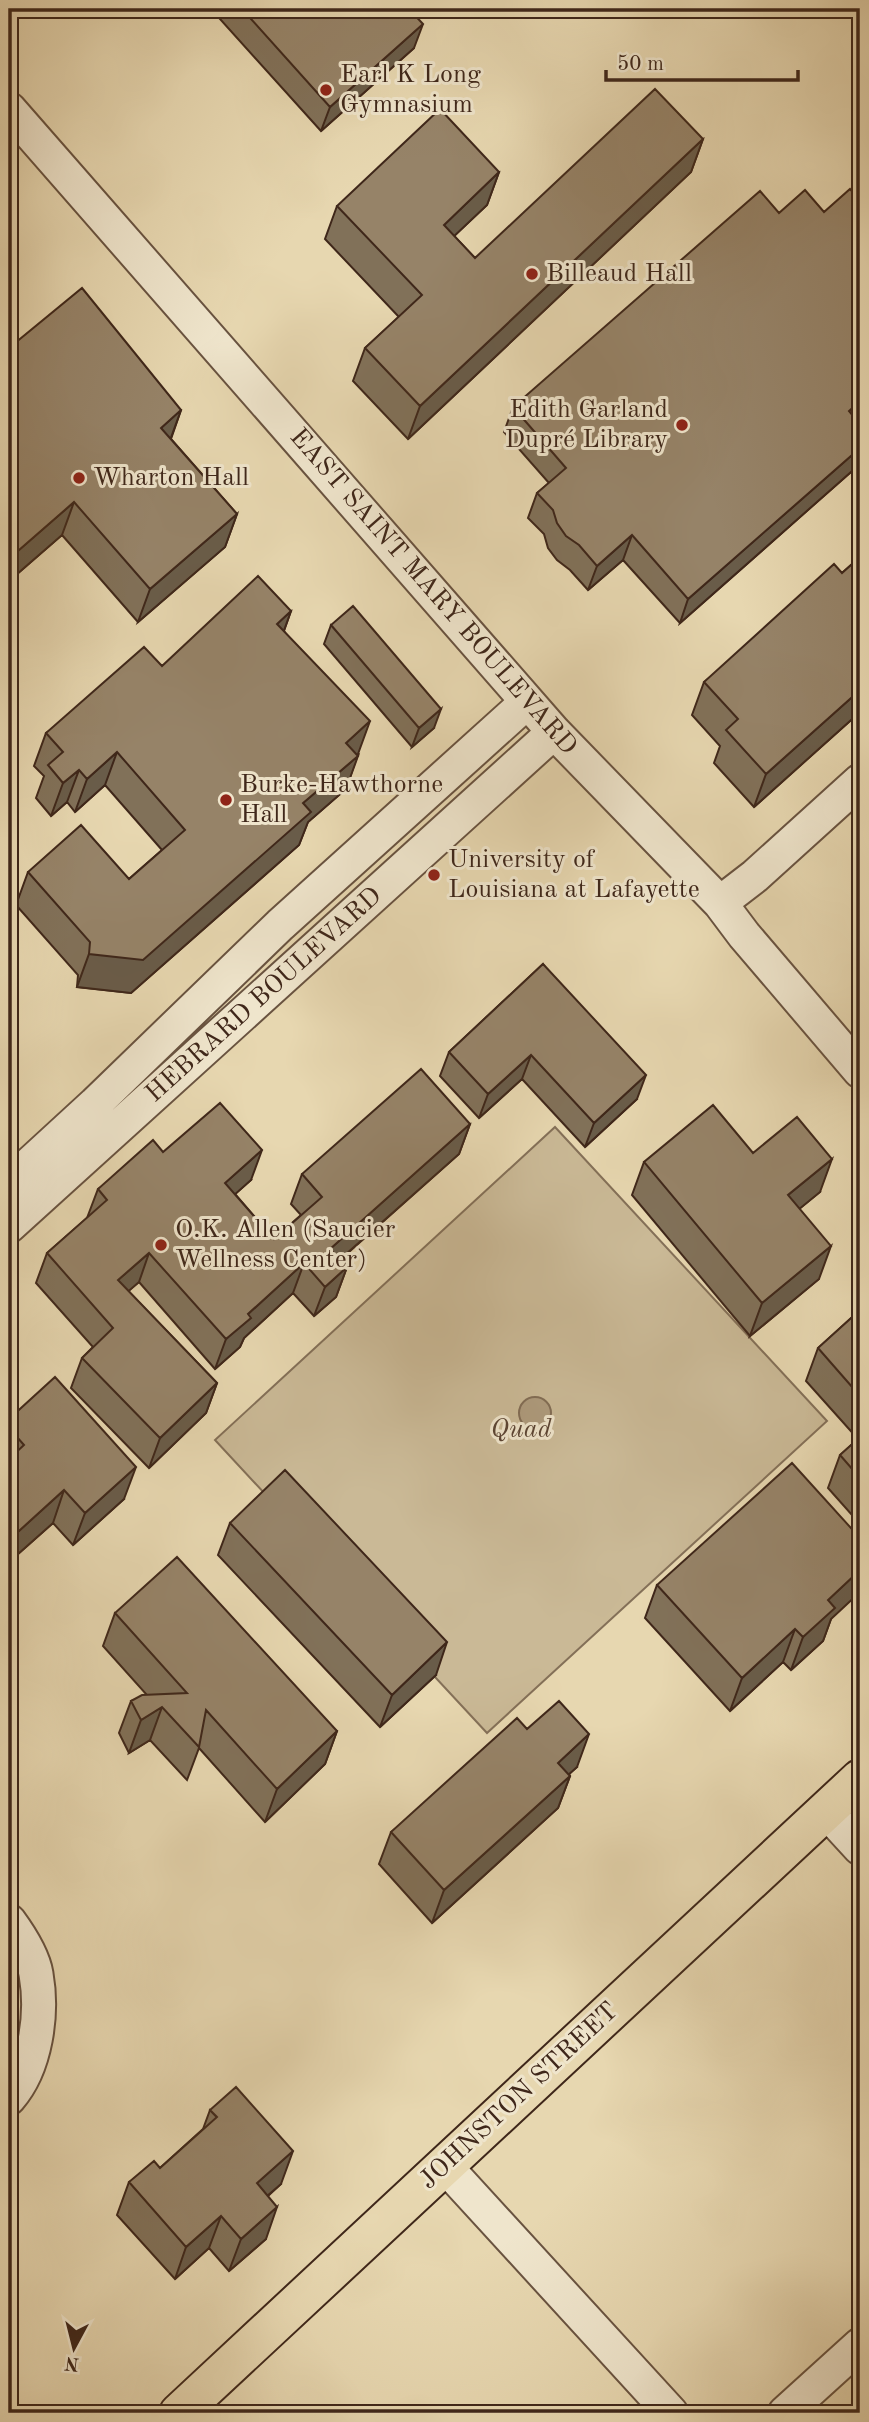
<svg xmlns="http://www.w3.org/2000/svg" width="869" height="2422" font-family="'Old Standard TT',serif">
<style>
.green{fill:#cab996;stroke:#847058;stroke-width:2}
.water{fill:#ae9b7d;stroke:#826d55;stroke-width:2}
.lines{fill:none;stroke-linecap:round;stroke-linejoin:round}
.minor-casing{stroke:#695340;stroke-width:37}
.major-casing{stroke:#3f271a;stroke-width:42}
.minor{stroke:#efe5cc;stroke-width:33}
.major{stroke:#e7d7b0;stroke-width:38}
.wall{fill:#817159;stroke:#3f271a;stroke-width:2}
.shaded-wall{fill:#695c49;stroke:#3f271a;stroke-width:2}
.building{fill:#968368;stroke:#3f271a;stroke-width:2}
.poi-dot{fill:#8f2418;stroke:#efe5cc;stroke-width:2.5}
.labels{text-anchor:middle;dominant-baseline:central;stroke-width:6;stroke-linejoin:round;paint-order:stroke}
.poi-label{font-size:26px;fill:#3f271a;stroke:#efe5cc;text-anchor:start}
.street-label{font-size:26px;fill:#3f271a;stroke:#efe5cc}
.park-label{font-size:26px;font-style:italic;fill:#5b4433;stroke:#efe5cc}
</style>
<rect width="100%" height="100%" fill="#e7d7b0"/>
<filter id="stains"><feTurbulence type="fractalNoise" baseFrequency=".00286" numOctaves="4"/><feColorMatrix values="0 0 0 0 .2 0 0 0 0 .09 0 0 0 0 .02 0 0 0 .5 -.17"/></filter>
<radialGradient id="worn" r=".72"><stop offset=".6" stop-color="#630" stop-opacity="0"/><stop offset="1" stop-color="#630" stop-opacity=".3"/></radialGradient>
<path class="green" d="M555,1127l272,294 -340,312 -272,-293z"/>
<path class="water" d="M519 1413a16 16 0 1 1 32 0a16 16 0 1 1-32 0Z"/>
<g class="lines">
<g class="minor-casing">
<path id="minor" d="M9,109l545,623 166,171 24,32 116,136
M720,903l35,-27 105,-95
M9,1183l86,-79 185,-179 247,-223
M9,1226l545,-494
M826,1811l34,37
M9,1921c11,15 24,35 27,53 7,40 0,93 -27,124
M444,2165l227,248
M785,2413l75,-68"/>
</g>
<g class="major-casing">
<path id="major" d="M179,2413l681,-634"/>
</g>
<use href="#minor" class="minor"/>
<use href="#major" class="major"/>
</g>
<path class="wall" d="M211,9h198l5,39 -93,83z
M703,139l-12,33 -283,267 -55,-58 12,-33 34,-31 -74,-78 12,-33 162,-34 -12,33 -33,31 21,22z
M824,212l33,208 3,4v40l-180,159 -57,-63 -35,30 -18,-20 -13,-10 -9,-12 -4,-14 -16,-16 9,-25 12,-10 -45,-51 9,-25 266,-194z
M9,348l172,62 -10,29 66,75 -12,33 -87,75 -76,-87 -53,46z
M860,557v155l-106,95 -40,-44 6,-17 -28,-31 12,-33 138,-109z
M291,611l-7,20 74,123 -12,35 -38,33 -9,23 -168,148 -54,-6 1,-12 -62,-70 12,-33 101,7 33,-29 -57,-65 -30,27 -8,-10 -16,14 -15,-18 8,-22 -10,-10 12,-33 116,-67z
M331,625l103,103 -22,19 -88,-103z
M543,964l94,135 -52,48 -63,-68 -43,39 -39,-42 9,-24z
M470,1124l-11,30 -119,106 7,7 -11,30 -22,19 -21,-23 -49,45 -4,9 -25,22 -76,-87 -11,9 89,92 -11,30 -57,55 -78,-80 11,-30 11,-11 -57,-64 11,-30 40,-35 11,-29 65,-37 88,28 -16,14 39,45 27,-24 -10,-11 11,-30z
M753,1153l67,39 -21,17 20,70 -69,57 -118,-141 12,-33z
M860,1310v214l-32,-36 12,-33 18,-16 -52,-58 12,-33z
M9,1419l115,80 -51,46 -20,-22 -44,39z
M230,1523l206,152 -56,52 -162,-172z
M657,1585l174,34 -8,22 -32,29 -8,-8 -53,49 -85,-93z
M115,1613l222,118 -12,33 -60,58 -66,-74 -12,32 -37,-40 -21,13 -10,-20 12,-32 16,-6 -44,-49z
M527,1729l50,38 -8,7 1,2 -12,32 -126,115 -53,-59 12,-32z
M210,2110l71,74 -13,12 -2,43 -37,32 -20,-23 -34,31 -58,-64 12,-33 31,-14 43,-39z"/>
<path class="shaded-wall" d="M423,24l-9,24 -93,83 9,-24z
M703,139l-12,33 -283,267 12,-33z
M499,172l-12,33 -55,52 12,-32z
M13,222l-4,12v-8z
M860,401v16l-20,19 9,-25z
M181,410l-12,33 -8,-15z
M860,448v16l-180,159 8,-24z
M74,502l-12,33 -53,46v-18l2,-6z
M237,514l-12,33 -87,75 12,-33z
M632,535l-9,25 -35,30 9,-24z
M291,611l-12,33 -2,-20z
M860,690v22l-106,95 12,-33z
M441,709l-7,19 -22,19 7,-19z
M370,721l-12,33 -24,22 12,-33z
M117,752l-12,33 -30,27 12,-33z
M358,756l-12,33 -38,33 -9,23 -168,148 -54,-6 12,-33 214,-151z
M79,770l-12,32 -16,14 12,-33z
M531,1055l-9,24 -43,39 9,-24z
M646,1075l-9,24 -52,48 9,-24z
M470,1124l-11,30 -140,124 11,-29z
M262,1150l-11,30 -37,33 11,-30z
M832,1159l-12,33 -44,36 12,-33z
M831,1246l-12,33 -69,57 12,-33z
M149,1253l-10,29 -32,28 11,-30z
M304,1263l-11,30 -49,45 -4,9 -25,22 11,-30 22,-25z
M347,1267l-11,30 -22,19 11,-29z
M217,1383l-11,30 -57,55 11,-30z
M136,1467l-12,32 -51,46 12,-32z
M64,1490l-11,33 -44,39v-22z
M860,1570v22l-29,27 -8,22 -32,29 12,-33 25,-37z
M795,1629l-12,33 -53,49 12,-33z
M447,1642l-11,33 -56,52 12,-32z
M162,1707l-12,33 -21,13 12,-33z
M337,1731l-12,33 -60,58 12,-33z
M589,1734l-12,33 -31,28 12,-32z
M570,1776l-12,32 -126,115 12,-33z
M293,2151l-12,33 -36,31 12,-32z
M277,2207l-11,32 -37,32 12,-32z
M221,2216l-12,32 -34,31 11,-32z"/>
<path class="building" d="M242,9h167l14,15 -93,83z
M655,89l48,50 -283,267 -55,-58 57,-53 -85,-89 103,-97 59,63 -55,53 31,33z
M850,189l10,11v201l-11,10 11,13v24l-172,151 -56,-64 -35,31 -18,-21 -13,-9 -9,-13 -4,-13 -16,-17 29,-25 -53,-61 247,-216 19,22 26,-23 19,22z
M9,216l4,6 -4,4z
M82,288l99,122 -20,18 76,86 -87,75 -76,-87 -63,55 -2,-2v-207z
M860,557v133l-94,84 -40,-44 12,-11 -34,-37 130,-118 8,9z
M258,576l33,35 -14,13 93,97 -24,22 12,13 -55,47 8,9 -168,148 -54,-6 1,-12 -62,-70 53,-47 48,54 56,-49 -68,-78 -30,27 -8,-9 -16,13 -15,-18 15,-13 -17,-19 98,-86 18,19z
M353,606l88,103 -22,19 -88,-103z
M543,964l103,111 -52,48 -63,-68 -43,39 -39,-42z
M421,1069l49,55 -140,125 17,18 -22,20 -21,-24 -56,51 3,4 -25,21 -77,-86 -31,27 99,103 -57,55 -78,-80 31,-30 -66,-75 60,-53 -9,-11 55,-49 10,12 57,-49 42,47 -37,33 49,56 48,-42 -20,-23z
M713,1105l40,48 44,-36 35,42 -44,36 43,51 -69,57 -118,-141z
M860,1310v86l-42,-48z
M55,1377l81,90 -51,46 -21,-23 -55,50v-81l15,-14 -15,-17v-9z
M860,1437v41l-20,-23z
M792,1463l68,75v32l-32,30 7,8 -32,29 -8,-8 -53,49 -85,-93z
M285,1470l162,172 -55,53 -162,-172z
M177,1557l160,174 -60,58 -71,-79 -7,37 -37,-40 -21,13 -10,-19 11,-6 45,-2 -72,-80z
M559,1701l30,33 -31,29 12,13 -126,114 -53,-58 126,-114 10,11z
M236,2087l57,64 -36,32 20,24 -36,32 -20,-23 -35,31 -57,-65 25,-21 6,7 57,-51 -7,-7z"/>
<g class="poi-dot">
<circle cx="326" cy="90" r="7"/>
<circle cx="532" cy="274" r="7"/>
<circle cx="682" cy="425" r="7"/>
<circle cx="79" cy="478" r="7"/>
<circle cx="226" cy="800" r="7"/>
<circle cx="434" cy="875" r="7"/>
<circle cx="161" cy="1245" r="7"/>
</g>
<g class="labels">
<g class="poi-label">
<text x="340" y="75">Earl K Long<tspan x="340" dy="30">Gymnasium</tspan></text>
<text x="546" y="274">Billeaud Hall</text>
<text x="668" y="410" text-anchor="end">Edith Garland<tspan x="668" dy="30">Dupré Library</tspan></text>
<text x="93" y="478">Wharton Hall</text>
<text x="240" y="785">Burke-Hawthorne<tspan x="240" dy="30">Hall</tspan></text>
<text x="448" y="860">University of<tspan x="448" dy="30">Louisiana at Lafayette</tspan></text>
<text x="175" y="1230">O.K. Allen (Saucier<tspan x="175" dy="30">Wellness Center)</tspan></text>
</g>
<g class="street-label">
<text transform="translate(433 592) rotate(49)">EAST SAINT MARY BOULEVARD</text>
<text transform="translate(264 995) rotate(-42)">HEBRARD BOULEVARD</text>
<text transform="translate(519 2096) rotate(-43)">JOHNSTON STREET</text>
</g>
<g class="park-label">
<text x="521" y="1430">Quad</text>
</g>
</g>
<rect width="869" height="2422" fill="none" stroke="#e7d7b0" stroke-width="35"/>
<rect x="10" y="10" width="848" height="2401" fill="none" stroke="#3f271a" stroke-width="3.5"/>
<rect x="18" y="18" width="834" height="2387" fill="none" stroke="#3f271a" stroke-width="2"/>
<g transform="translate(74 2348) rotate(187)" stroke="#efe5cc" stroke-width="5" paint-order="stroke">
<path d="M0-5L12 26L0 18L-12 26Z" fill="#3f271a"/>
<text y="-10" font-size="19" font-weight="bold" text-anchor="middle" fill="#3f271a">N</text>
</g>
<path d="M606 70v10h192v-10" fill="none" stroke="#3f271a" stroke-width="3.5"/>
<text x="617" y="70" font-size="21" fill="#3f271a" stroke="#efe5cc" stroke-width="5" paint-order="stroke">50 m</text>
<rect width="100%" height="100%" filter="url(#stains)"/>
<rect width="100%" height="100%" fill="url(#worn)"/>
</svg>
